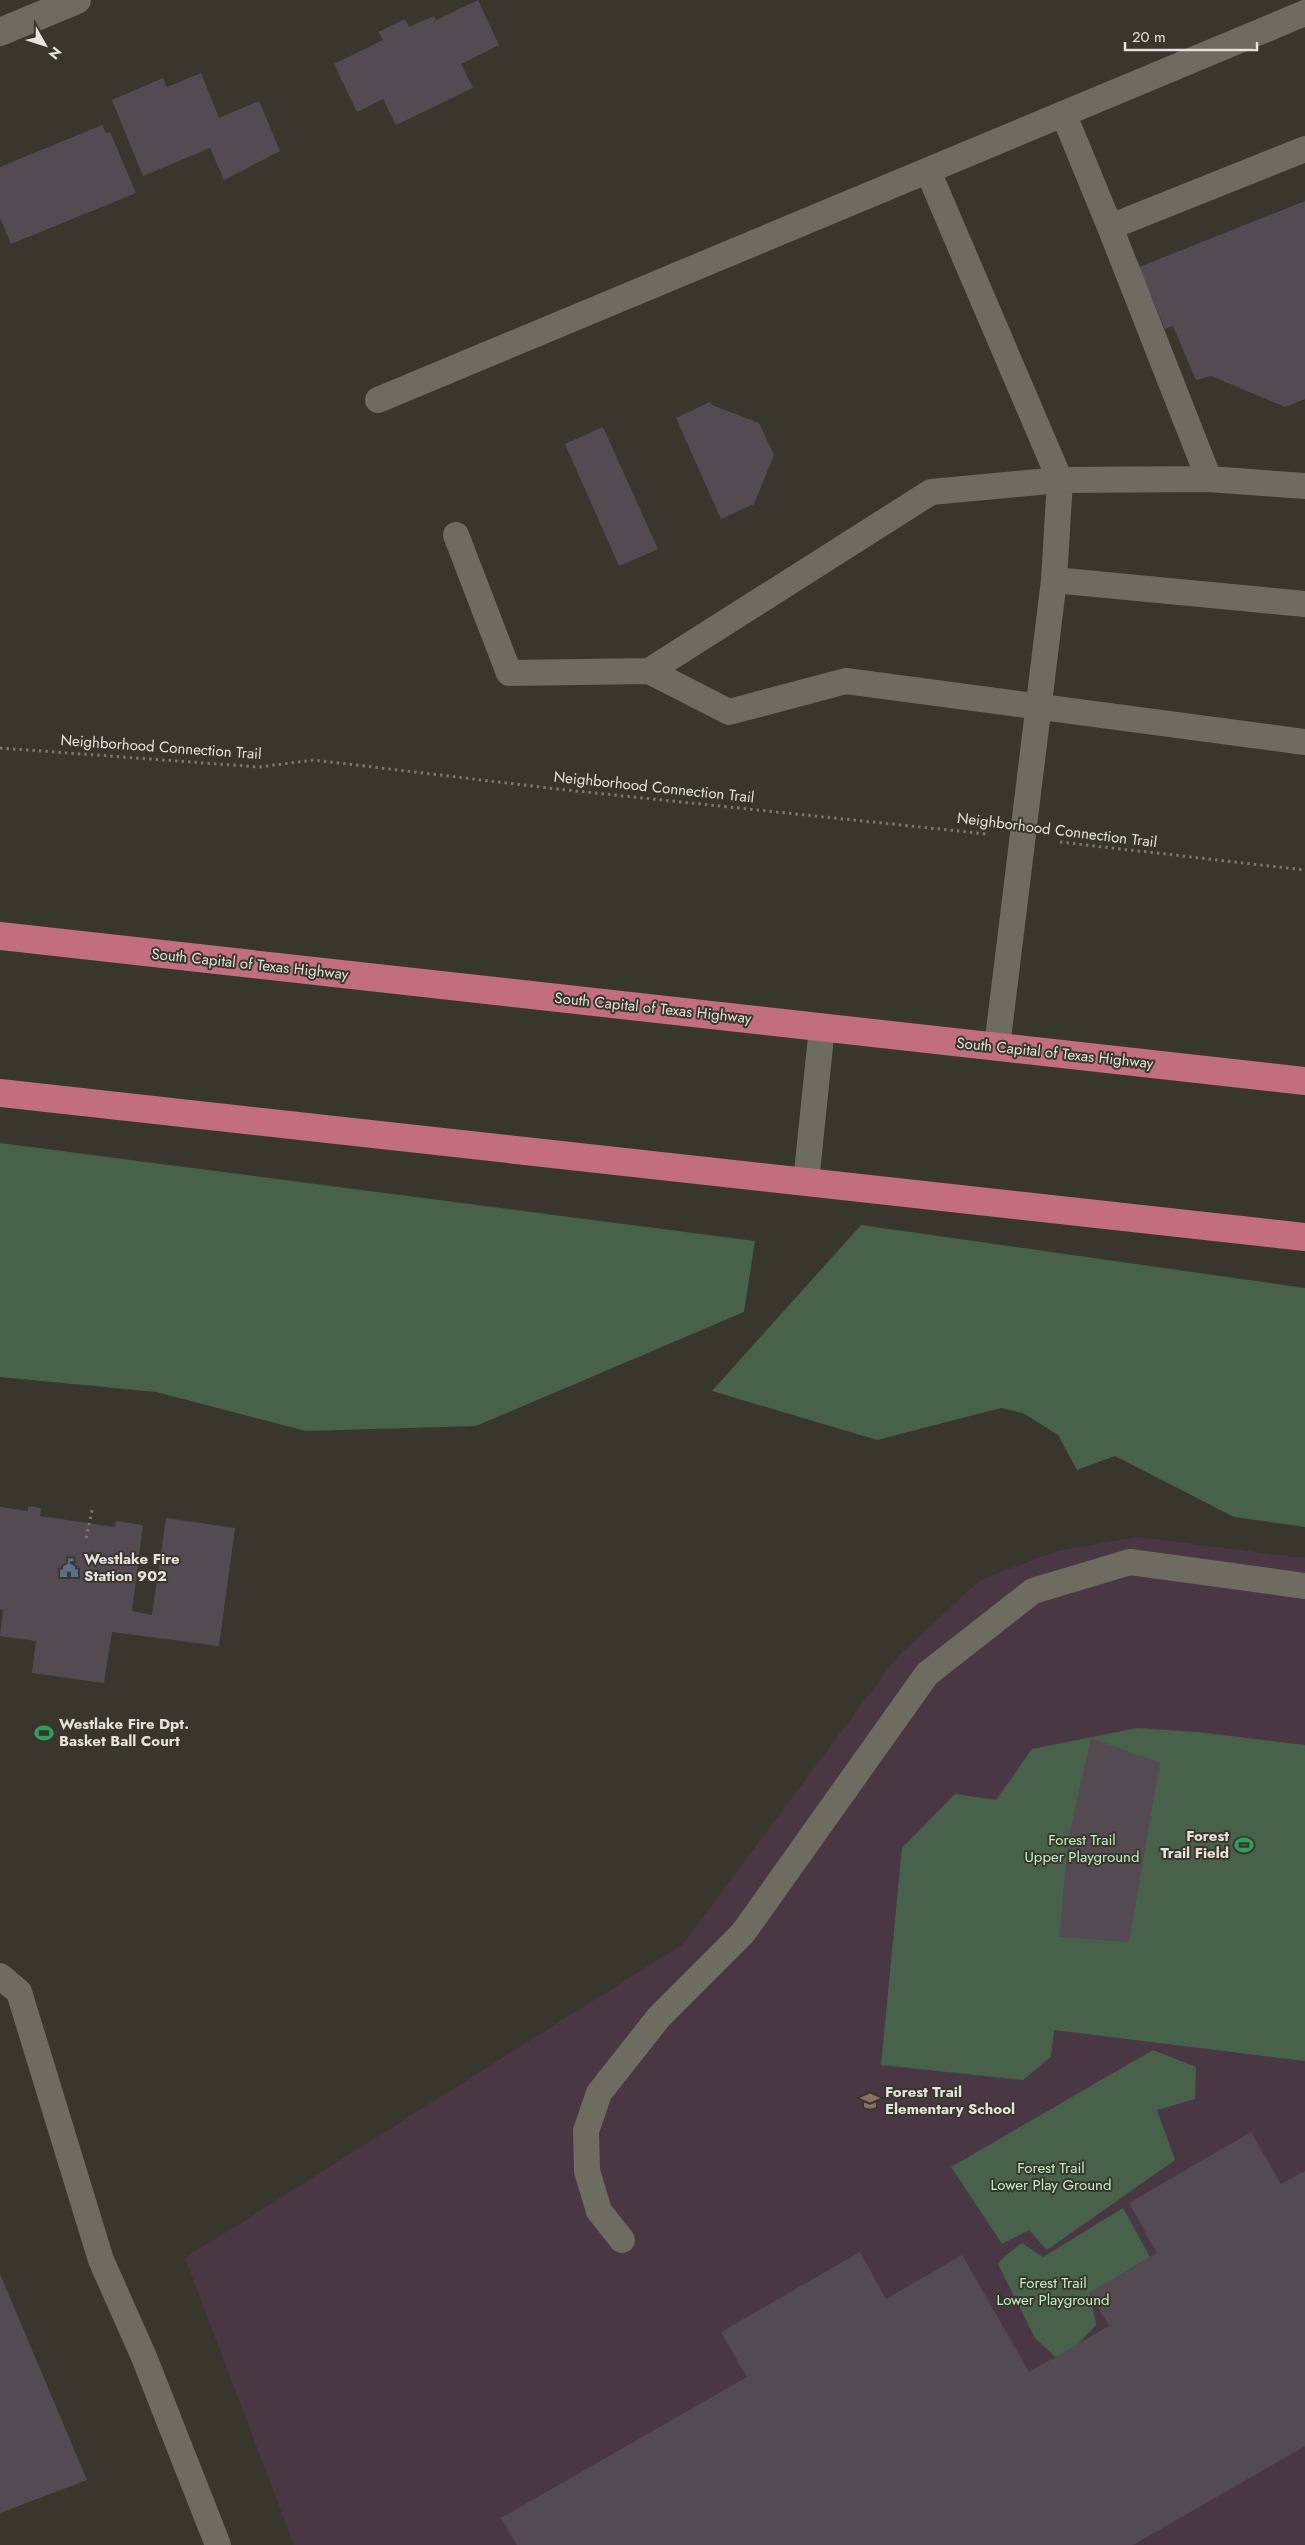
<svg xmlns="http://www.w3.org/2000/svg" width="1305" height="2545" font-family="Jost,sans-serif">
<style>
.education{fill:#493844}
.green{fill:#48614a}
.building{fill:#544b52}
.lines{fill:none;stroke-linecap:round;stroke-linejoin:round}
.path{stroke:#7a776f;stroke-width:3;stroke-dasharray:2.5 4;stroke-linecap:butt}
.service{stroke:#6e6b61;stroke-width:26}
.minor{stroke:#6e6b61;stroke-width:28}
.trunk{stroke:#c26e80;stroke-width:28}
.labels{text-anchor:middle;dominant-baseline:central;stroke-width:4;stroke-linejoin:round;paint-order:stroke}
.street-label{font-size:15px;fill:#e4e2dc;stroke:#39362d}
.poi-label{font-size:15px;font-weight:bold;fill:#e4e2dc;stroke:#39362d;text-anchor:start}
.park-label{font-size:15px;fill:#bef2c3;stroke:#39362d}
</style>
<rect width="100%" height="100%" fill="#39362d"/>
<path class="education" d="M1137,1537l168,21v987h-1011l-109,-287 498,-314 214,-287 83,-77 77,-29z"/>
<path class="green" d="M0,1143l755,98 -11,71 -268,114 -170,5 -150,-39 -156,-15z
M861,1225l444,63v239l-71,-10 -119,-61 -38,14 -19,-35 -35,-22 -22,-5 -124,32 -165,-49z
M1137,1728l60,4 108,13v316l-251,-31 -3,27 -28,23 -142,-15 21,-217 53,-54 41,6 36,-51z
M1153,2050l43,17 -1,32 -38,11 18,50 -128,90 -18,-20 -27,14 -51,-77z
M1123,2208l27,49 -60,36 6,32 -35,37 -26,-24 -37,-74 7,-8 17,-13 21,14z"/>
<path class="building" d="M478,0l21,45 -38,19 12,24 -77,37 -13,-26 -26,13 -23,-48 49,-24 -5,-8 27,-13 4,8 25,-11 2,4z
M201,73l18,45 40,-17 21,50 -56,29 -14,-32 -67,28 -31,-76 51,-22 4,9z
M102,125l4,8 4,-1 26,61 -125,51 -11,-26v-51z
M1305,201v198l-20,8 -74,-31 -15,4 -23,-54 -8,3 -26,-62z
M710,402l2,3 47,18 15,32 -20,49 -33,15 -45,-101z
M603,427l55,122 -39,17 -54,-122z
M28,1506l13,2 -1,8 75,11 1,-6 27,4 -11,86 20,4 14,-97 69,10 -16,118 -107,-14 -8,51 -72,-10 4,-32 -36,-5 3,-26 -3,-1v-102l28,4z
M1091,1738l69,25 -31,179 -70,-5 10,-102z
M1251,2132l30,52 24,-13v275l-172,99h-616l-16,-27 246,-141 -26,-45 139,-80 26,47 76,-44 67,117 80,-46 -19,-33 67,-40 -28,-50z
M0,2274l87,206 -87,33z"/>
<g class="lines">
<path class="path" d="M0,748l259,19 55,-7 243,29 430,45
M1060,842l245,28
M86,1538l7,-32"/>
<path class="service" d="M1064,115l46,112
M1305,149l-195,78 99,252 96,7
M928,171l132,309 -6,100 251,24
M378,400l927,-387
M456,535l53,138 140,-2 80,41 117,-31 459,61
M649,671l282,-179 129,-12 149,-1
M997,1047l57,-467
M806,1182l16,-155
M0,1976l19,16 82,268 43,97 74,188
M622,2240l-23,-29 -12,-40 -1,-40 13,-38 60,-76 84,-84 184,-259 106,-83 97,-29 175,24"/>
<path class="minor" d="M0,32l77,-32"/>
<path class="trunk" d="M0,936l1305,145
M0,1093l1305,144"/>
</g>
<defs>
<g id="civic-bare" transform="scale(1.5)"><path d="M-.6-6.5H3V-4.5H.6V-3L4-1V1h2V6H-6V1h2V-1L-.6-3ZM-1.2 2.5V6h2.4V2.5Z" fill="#5c6f8a" stroke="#39362d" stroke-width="2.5" paint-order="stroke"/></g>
<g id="stadium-bare" transform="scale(1.5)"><path d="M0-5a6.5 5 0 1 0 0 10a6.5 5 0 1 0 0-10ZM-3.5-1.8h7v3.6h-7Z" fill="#2e9e5b" stroke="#39362d" stroke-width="2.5" paint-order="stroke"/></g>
<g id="school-bare" transform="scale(1.5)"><path d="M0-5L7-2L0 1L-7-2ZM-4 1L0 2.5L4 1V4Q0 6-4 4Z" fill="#8d6e63" stroke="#39362d" stroke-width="2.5" paint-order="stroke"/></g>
</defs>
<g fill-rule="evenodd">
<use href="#civic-bare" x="69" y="1568"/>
<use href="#stadium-bare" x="44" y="1733"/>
<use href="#stadium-bare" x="1244" y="1845"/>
<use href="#school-bare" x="870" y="2101"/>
</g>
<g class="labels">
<g class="street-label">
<text transform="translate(161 747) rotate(4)">Neighborhood Connection Trail</text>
<text transform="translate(654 787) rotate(6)">Neighborhood Connection Trail</text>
<text transform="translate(1057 830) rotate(7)">Neighborhood Connection Trail</text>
<text transform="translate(250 964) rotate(6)">South Capital of Texas Highway</text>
<text transform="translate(653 1008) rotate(6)">South Capital of Texas Highway</text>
<text transform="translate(1055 1053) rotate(6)">South Capital of Texas Highway</text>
</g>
<g class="poi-label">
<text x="84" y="1559">Westlake Fire<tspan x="84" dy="17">Station 902</tspan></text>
<text x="59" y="1724">Westlake Fire Dpt.<tspan x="59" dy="17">Basket Ball Court</tspan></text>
<text x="1229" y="1836" text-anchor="end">Forest<tspan x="1229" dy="17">Trail Field</tspan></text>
<text x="885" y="2092">Forest Trail<tspan x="885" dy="17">Elementary School</tspan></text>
</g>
<g class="park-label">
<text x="1082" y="1840">Forest Trail<tspan x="1082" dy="17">Upper Playground</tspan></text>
<text x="1051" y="2168">Forest Trail<tspan x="1051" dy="17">Lower Play Ground</tspan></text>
<text x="1053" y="2283">Forest Trail<tspan x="1053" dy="17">Lower Playground</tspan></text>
</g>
</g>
<g transform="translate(45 45) rotate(129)" stroke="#39362d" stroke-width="4" paint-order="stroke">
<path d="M0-4L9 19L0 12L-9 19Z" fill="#e4e2dc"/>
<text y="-8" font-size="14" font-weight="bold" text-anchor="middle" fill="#e4e2dc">N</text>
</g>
<path d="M1125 42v8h132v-8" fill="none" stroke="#e4e2dc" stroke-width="2.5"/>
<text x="1132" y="42" font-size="15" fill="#e4e2dc" stroke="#39362d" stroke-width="4" paint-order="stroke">20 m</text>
</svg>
